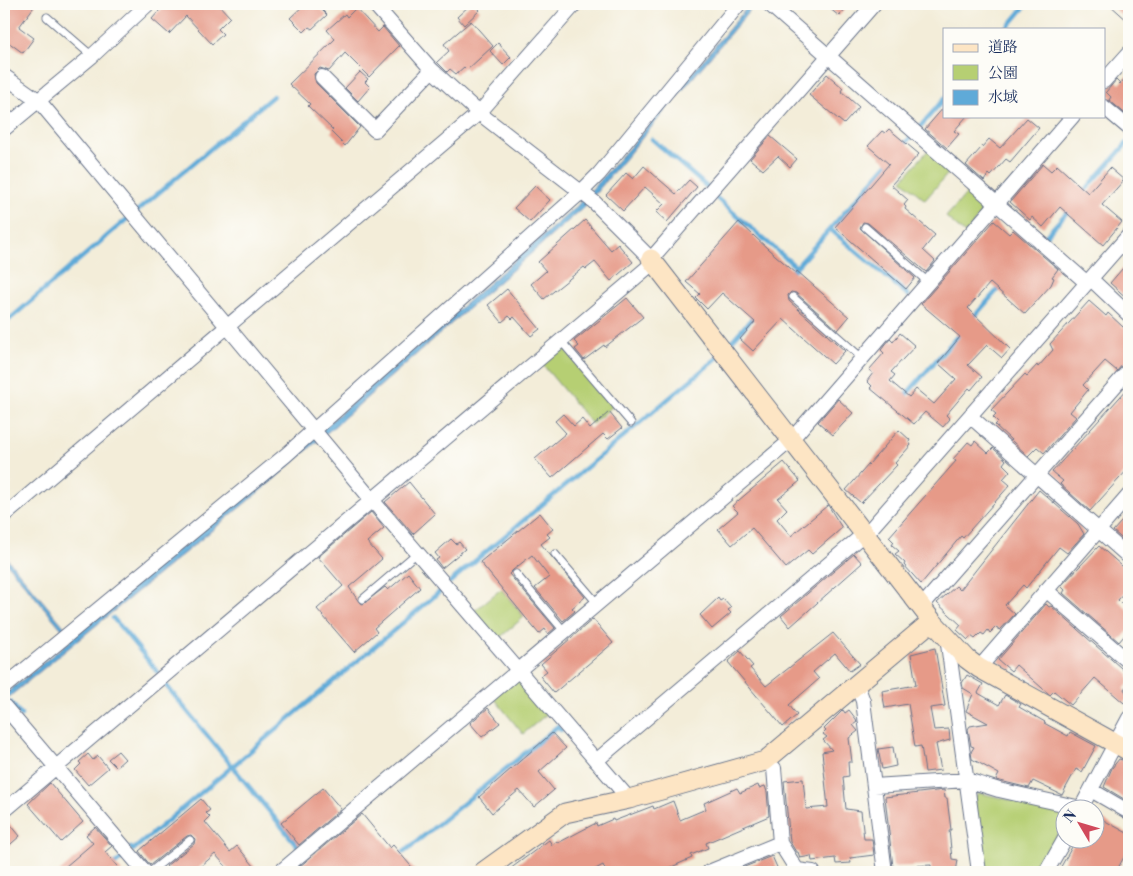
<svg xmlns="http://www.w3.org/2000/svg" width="1133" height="876" font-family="'Libre Bodoni','Noto Serif JP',serif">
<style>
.green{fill:#b6cf73;stroke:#687f68}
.water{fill:#5faad8;stroke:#3d6c9b}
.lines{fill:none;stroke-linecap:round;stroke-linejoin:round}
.stream{stroke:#5faad8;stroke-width:4.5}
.building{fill:#e69a88}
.lane-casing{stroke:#677289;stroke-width:9}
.street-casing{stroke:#677289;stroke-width:16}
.secondary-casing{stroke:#677289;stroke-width:21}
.lane{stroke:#fff;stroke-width:7}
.street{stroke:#fff;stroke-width:14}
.secondary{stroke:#fde5c4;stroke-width:19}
</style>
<rect width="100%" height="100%" fill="#fdfcf7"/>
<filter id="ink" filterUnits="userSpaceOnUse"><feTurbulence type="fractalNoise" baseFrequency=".02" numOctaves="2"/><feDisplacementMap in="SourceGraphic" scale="10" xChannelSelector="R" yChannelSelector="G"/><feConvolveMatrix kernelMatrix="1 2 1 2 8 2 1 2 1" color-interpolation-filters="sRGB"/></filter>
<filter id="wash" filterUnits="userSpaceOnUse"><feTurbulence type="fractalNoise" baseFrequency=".0096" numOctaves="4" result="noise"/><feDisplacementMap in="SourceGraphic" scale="20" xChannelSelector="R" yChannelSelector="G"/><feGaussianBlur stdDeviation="1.12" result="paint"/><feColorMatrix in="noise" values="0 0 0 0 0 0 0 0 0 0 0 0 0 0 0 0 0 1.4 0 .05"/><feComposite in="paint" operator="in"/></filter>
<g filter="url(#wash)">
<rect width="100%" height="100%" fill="#f3edd9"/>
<path class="green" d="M929,149l23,20 -27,31 -23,-20z
M973,186l18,15 -26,33 -19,-17z
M563,346l50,60 -21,18 -50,-60z
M501,589l23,28 -27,23 -23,-29z
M515,678l5,1 28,34 -25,21 -30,-37z
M980,793l82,19 3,9 -28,51h-55l-8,-74z"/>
<path class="water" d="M750,4h5l-171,203 -312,274 -268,220v-6l67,-55 -67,-80v-5l69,82 241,-201 262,-229 60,-67z"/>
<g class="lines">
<path class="stream" d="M1006,29l21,-25
M919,128l25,-29
M652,139l55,48
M902,146l10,-10
M1082,194l47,-53
M713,195l83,72
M137,211l136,-115
M830,229l78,66
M1045,237l24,-27
M790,274l101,-114
M973,318l27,-31
M4,324l123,-105
M730,343l24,-27
M904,397l57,-65
M450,582l267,-224
M113,618l45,54
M165,684l135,165
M11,703l10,12
M131,848l2,2 310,-261
M404,852l154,-126 3,4
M105,872l20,-16"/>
</g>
<g id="blocks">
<path class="building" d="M6,4h30l-17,23 15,11 -11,15 -19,-14v-31z
M165,4h53l12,13 -12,12 5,5 -11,10 -26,-28 -17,18 -17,-15z
M305,4h11l11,11 -15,14 -3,-2 -5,5 -14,-14z
M471,4h3l6,6 -16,15 -7,-8z
M824,4h26l-11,12z
M1109,4h20v18z
M356,8l22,24 5,-5 16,19 -30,31 -24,-24 -16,18 -9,-3 -6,6 2,9 44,44 -15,19 -14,-14 2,-2 -25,-24 2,-2 -21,-20 46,-45 -8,-9 18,-16 2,3z
M471,21l22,25 -26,24 -3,-3 -8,7 -6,-5 -3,3 -10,-10 12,-11 -5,-7z
M498,43l13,14 -8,8 -13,-14z
M360,72l8,7 -3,3 5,5 -12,14 -13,-13z
M827,74l16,14 -2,3 18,16 -15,17 -35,-29z
M1129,74v43l-20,-17 2,-3 -5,-5 10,-12 4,4z
M944,107v9h23l-13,15 5,3 -12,14 -22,-19z
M1027,118l12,10 -29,34 -4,-3 -15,17 -2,-2 -5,7 -18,-16 23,-26 11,9z
M889,129l30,25 -28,31 17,15 -4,5 2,2 -1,2 30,26 -12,15 12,11 -9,11 -58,-49 -5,-1 -3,6 55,50 -9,11 -71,-62 54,-63 -21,-18 14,-15 3,2z
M770,136l27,23 -7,8 -12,-11 -15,14 -13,-11z
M1043,164l8,7 6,-6 31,28 22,-25 14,12 -22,25 20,17 -19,23 -43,-38 -17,20 -11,-10 -2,3 -20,-18z
M644,166l32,28 13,-14 8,7 -30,35 -11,-10 8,-8 -19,-17 -22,24 -17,-16 20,-22 7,6z
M535,186l15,14 -20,22 -16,-14z
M585,220l26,30 7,-6 15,18 -22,19 -16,-19 -9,7 -2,-2 -40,32 -13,-15 15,-13 -8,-9z
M994,221l15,13 4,-4 45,39 -6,8 2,1 -3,7 -26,29 -35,-31 -22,25 42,41 -8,9 -15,-13 -19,20 14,12 -11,13 -2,-2 -23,27 4,4 -7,8 -18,-15 -11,12 -44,-36 2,-2 -5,-5 6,-8 -4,-3 15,-17 -3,-3 9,-11 3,3 7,-9 15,13 -24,26 4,3 -5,6 19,16 7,-8 18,15 22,-25 -18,-16 22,-26 -39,-33z
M739,222l29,27 28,24 1,-2 52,46 -11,13 -42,-37 -5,-1 -3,3 1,6 56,50 -12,13 -50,-45 -30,32 -13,-12 15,-17 -33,-29 -15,16 -11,-11 4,-4 -14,-12z
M1129,261v39l-19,-17z
M507,289l33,40 -9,7 -17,-19 -2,2 -3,-3 -7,6 -14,-17z
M627,298l16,19 -38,30 -1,-2 -20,15 -9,-11 4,-3 -5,-5z
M1089,301l17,15 2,-3 15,14 6,-3v37l-6,3 -6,7 -12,-10 -22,24 5,5 -18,22 6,5 -32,36 -7,-6 -9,9 -33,-31 3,-3 -5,-5 3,-3 -5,-4 34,-36 2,2 10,-11 1,2 15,-17 -3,-6z
M1129,387v81l-39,43 -30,-27 3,-3 -11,-9z
M838,399l15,14 -20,22 -15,-13z
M609,412l13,16 -14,11 -5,-5 -51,44 -17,-19 31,-26 -11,-12 8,-7 11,12 8,-7 8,10z
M899,430l11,10 -1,2 2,3 -16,18 2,2 -36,38 -15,-13z
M975,441l13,12 5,-5 13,12 -3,4 7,7 -7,8 7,6 -47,53 -2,-2 -40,48 -17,-19 1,-2 -10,-9 4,-3 -7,-6 2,-3 -5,-5 67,-76 -3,-2 15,-17 4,3z
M784,462l16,19 -22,18 9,10 -10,10 14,17 37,-31 14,23 -30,26 -4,-4 -22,18 -34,-40 -20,17 -14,-16 20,-17 -6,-6z
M409,482l26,32 -22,20 -28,-32z
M1039,490l39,34 6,10 -17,19 -8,-6 -33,41 -3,-3 -18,20 10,9 -15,16 -4,-3 -6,6 -2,-3 -4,5 -3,-2 -6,6 -4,-3 -3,4 -11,-10 4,-5 -24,-22 19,-17 4,4z
M371,512l13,16 -17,14 15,17 -33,28 10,15 4,2 22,-17 3,3 20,-17 12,15 -46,40 3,4 -23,20 -37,-43 26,-23 -25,-29z
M540,513l13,16 -6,5 3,3 -9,7 44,53 -13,11 3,3 -12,10 -28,-33 14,-11 -17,-22 -19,15 -4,4 46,54 -7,6 -3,-5 -6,5 -59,-72z
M1129,513v27l-2,3 -14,-12z
M451,539l5,5 3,-2 6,7 -23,19 -6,-8 3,-2 -4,-5z
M1099,546l30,26v10l-4,5 3,2 -10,11 11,11v19l-10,12 -56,-49 2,-3 -4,-4z
M854,554l8,9 -72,64 -9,-11z
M718,598l2,3 3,-2 8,9 -3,2 3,3 -19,16 -12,-14z
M1046,604l3,3 2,-1 78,69v8l-5,6 5,8 -5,6 -29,-25 -24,27 -17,-14 -4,4 -34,-30 -5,6 -13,-11z
M593,619l20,24 -59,50 -14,-17 7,-5 -6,-7z
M833,633l27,31 -10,7 -15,-18 -22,19 6,7 -30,26 8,10 -14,12 -55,-65 12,-11 13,15 -3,2 16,18z
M935,648l10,58 -15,2 4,22 15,-1 1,11 -14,4 5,26 -16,2 -4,-26 -6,1 -7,-43 -23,4 -3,-17 34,-6 -5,-31z
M967,675l16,9 -5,9 21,12 6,-10 16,9 -2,3 26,15 -1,1 24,13 2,-4 26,14 -14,26 -6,-3 -14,26 -29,-14 -4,7 -33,-8 3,-6 -27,-15 -1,-7 3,-5 -3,-1 -3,-17 2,-3 18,-3 -22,-12 7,-17 -10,-6 -1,-5z
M488,708l12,15 -18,14 -12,-14z
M843,710l2,3 4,-3 7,9 1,3 -4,3 5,6 -9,7 3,24h-4l1,14 -6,1 3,32 15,2 3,28h8l2,16 -24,3 1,5 -15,1 -1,-6 -23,3 -1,-5 -11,2 -2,-6h-2l-6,-10 -6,-61 19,-2 3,30 22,-2 -6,-55 10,-2 -9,-10 4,-3 -4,-3 3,-3 -2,-2z
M552,733l14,15 -27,24 15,18 -20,17 -15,-17 -27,23 -13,-16z
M893,747l3,19 -14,3 -4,-20z
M118,751l7,8 -9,8 -8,-8z
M88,754l5,6 5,-4 10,12 -20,17 -13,-15 6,-6 -2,-2z
M1119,759l10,3v40l-25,-15 8,-19z
M50,783l33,39 -22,20 -33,-38z
M758,785l1,3 6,-2 2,6 2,24 -63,27 2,5 -17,7 1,3 -32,14h-54l-3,-7 -13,7h-84l43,-32 3,5 5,-4 1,2 38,-20 1,3 16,-7 1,2 39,-15 1,3 19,-8 7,19 26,-11 -2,-6 33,-15 3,5z
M323,788l18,21 -42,36 -18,-22z
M944,790l1,8h2l4,32h-2l3,29 6,1 -2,12h-20l-5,-2v-5l-38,2 -8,-70z
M201,799l9,11 -4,3 4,4 -5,5 25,30 7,-6 18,21 -6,5h-18l-16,-18 -21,18h-22l-6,-6 28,-22 1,-5 -4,-4 -4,1 -37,29 -11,-14z
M362,814l28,34 3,-3 23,27h-123z
M1096,816l33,18v24l-4,-3 -9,17h-58l19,-34h19z
M6,819l14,17 -16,14v-30z
M95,827l17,19 -7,6 17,20h-63l34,-29 -7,-8z
M772,856l7,16h-47z"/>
</g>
</g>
<g filter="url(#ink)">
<use href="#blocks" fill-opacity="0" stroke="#677289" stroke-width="1"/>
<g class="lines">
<g class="lane-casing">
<path id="lane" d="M47,17l45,39
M865,227l63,55
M793,297l69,61
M561,341l70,82
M555,554l42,49
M516,574l48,57
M363,599l54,-46
M150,872l40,-32"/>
</g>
<g class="street-casing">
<path id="street" d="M374,4l58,66 47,43 115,89 57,57 223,-255
M769,4l318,279
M4,76l34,24 334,400 257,299
M322,77l53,53 57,-60
M1104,81l25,-28
M1104,107l25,21
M4,129l88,-73 56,-52
M1091,279l38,36
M970,416l159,141
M4,516l475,-403 96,-109
M866,534l263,-299
M1046,590l83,72
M921,607l208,-237
M947,637l32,235
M979,668l150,-173
M857,685l6,16 22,171
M4,687l282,-232 295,-263 18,-18 140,-170
M4,706l141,166
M596,761l269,-228
M874,786l93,-6 32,10 82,18
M1091,790l38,22
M1081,808l48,-90
M4,811l650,-549
M780,843l17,27 16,2
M280,872l511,-432 282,-324
M709,872l71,-29 -6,-75 -9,-7
M1046,872l20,-35"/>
</g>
<g class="secondary-casing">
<path id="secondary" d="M651,259l281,362 35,38 12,9 150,83
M483,872l82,-59 64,-14 136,-38 167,-140"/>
</g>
<use href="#lane" class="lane"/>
<use href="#street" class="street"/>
<use href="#secondary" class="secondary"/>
</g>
</g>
<rect width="1133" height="876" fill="none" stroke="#fdfcf7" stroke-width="20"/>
<rect x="943" y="28" width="162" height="90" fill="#fdfcf7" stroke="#a3aaba"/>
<rect x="953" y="44" width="25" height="8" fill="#fde5c4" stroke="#a3aaba"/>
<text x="988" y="52" font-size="15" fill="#1b2f5e">道路</text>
<rect x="953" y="65" width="25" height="15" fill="#b6cf73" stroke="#a3aaba"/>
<text x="988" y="78" font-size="15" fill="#1b2f5e">公園</text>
<rect x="953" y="90" width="25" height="15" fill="#5faad8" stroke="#a3aaba"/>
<text x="988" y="102" font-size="15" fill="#1b2f5e">水域</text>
<g transform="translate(1080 824) rotate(308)"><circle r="24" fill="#fdfcf7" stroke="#a3aaba"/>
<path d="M0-4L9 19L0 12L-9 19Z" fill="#d1495b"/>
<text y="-8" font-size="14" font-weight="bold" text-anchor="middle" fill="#1b2f5e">N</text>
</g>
</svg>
